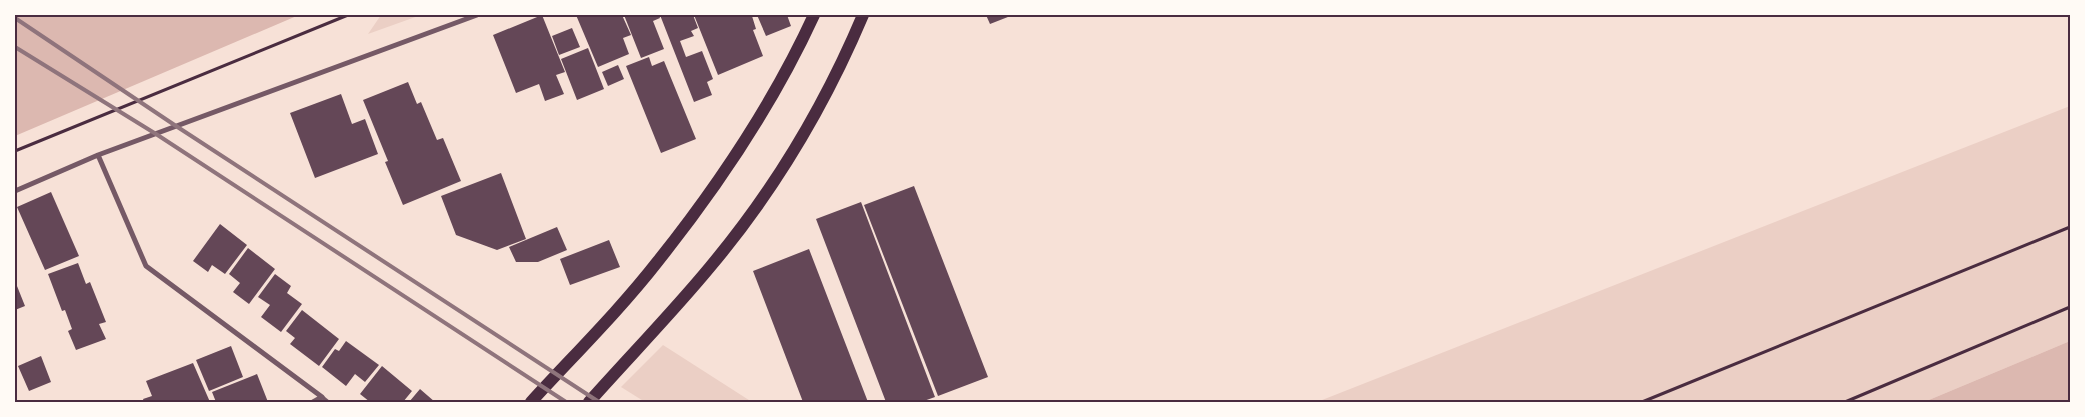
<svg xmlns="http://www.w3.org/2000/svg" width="2085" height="417" font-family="Roboto,sans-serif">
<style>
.green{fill:#ebcfc5}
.water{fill:#dcb8b0}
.building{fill:#644757}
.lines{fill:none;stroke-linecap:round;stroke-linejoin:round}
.path{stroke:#4a2c40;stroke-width:3}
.service{stroke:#755966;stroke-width:4}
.minor{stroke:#755966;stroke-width:5}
.primary{stroke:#4a2c40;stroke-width:12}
.rail{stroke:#8f747c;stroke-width:4}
.neatline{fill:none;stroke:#4a2c40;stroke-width:2}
</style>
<rect width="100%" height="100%" fill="#f7e1d7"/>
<path class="green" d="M381,15h40l-53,19z
M2070,106v235l-146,61h-607z
M663,345l89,57h-107l-24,-15z"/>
<path class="water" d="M15,15h284l-284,121z
M2070,341v61h-146z"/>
<path class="building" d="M542,15l23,57 -9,3 8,19 -19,7 -6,-17 -23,9 -23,-58z
M576,15h46l9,20 -8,3 6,16 -31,13z
M624,15h35l1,3 -7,3 11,28 -23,9z
M660,15h33l5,13 -7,3 3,5 -14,5 6,16 16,-6 11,28 -6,3 5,13 -18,7z
M694,15l58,1 4,13 -3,1 10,26 -45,19z
M757,15h30l4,11 -25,10z
M986,15h27l-23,9z
M572,28l8,19 -21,8 -7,-19z
M588,48l16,41 -27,11 -16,-41z
M649,57l3,9 12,-5 32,78 -35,14 -35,-87z
M618,65l6,14 -16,7 -6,-14z
M408,82l9,22 4,-2 16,38 6,-2 18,43 -58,24 -18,-43 3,-1 -25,-61z
M341,94l11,30 13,-5 13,35 -63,24 -25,-65z
M501,173l25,66 -29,11 -41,-15 -15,-39z
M914,186l74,191 -50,19 -74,-191z
M51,192l28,64 -34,14 -28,-63z
M861,202l74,195 -14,5h-35l-70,-183z
M220,224l27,21 -22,29 -13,-9 -4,7 -15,-11z
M557,227l10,23 -29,12h-22l-7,-15z
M609,240l11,27 -50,18 -10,-26z
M248,248l27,21 -26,35 -16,-12 7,-9 -11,-9z
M809,249l59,153h-65l-50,-131z
M78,263l8,21 4,-2 16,40 -7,2 7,15 -30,11 -8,-19 4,-2 -7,-19 -3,1 -14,-37z
M275,274l16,12 -4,7 15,11 -21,28 -20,-15 9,-12 -12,-8z
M15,281l10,25 -10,4z
M302,310l37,29 -20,27 -29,-22 5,-6 -9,-7z
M346,341l33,24 -14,17 -10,-8 -9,12 -24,-19 13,-18 4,2z
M231,346l12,31 -34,14 -13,-31z
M41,356l10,26 -22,9 -11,-25z
M193,363l17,39h-66l-1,-3 9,-3 -6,-15z
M382,366l30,25 -9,11h-33l-10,-8z
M257,374l11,28h-52l-4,-10z
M420,389l15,13h-26z"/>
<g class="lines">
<path class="path" d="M15,151l333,-136
M1642,402l428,-175
M1845,402l225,-95"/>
<path class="service" d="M322,397l6,5"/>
<path class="minor" d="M98,155l48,111 176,131 -9,5
M15,191l83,-36 379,-140"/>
<path class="primary" d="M531,402c42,-46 88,-91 127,-141 59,-74 116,-159 156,-246
M589,402c40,-45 83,-89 121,-135 63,-75 115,-162 153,-252"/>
<path class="rail" d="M15,18l161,108 423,276
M15,47l141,87 410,268"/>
</g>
<rect width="2085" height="417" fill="none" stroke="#fffaf5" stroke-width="32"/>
<rect x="16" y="16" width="2053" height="385" class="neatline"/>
</svg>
